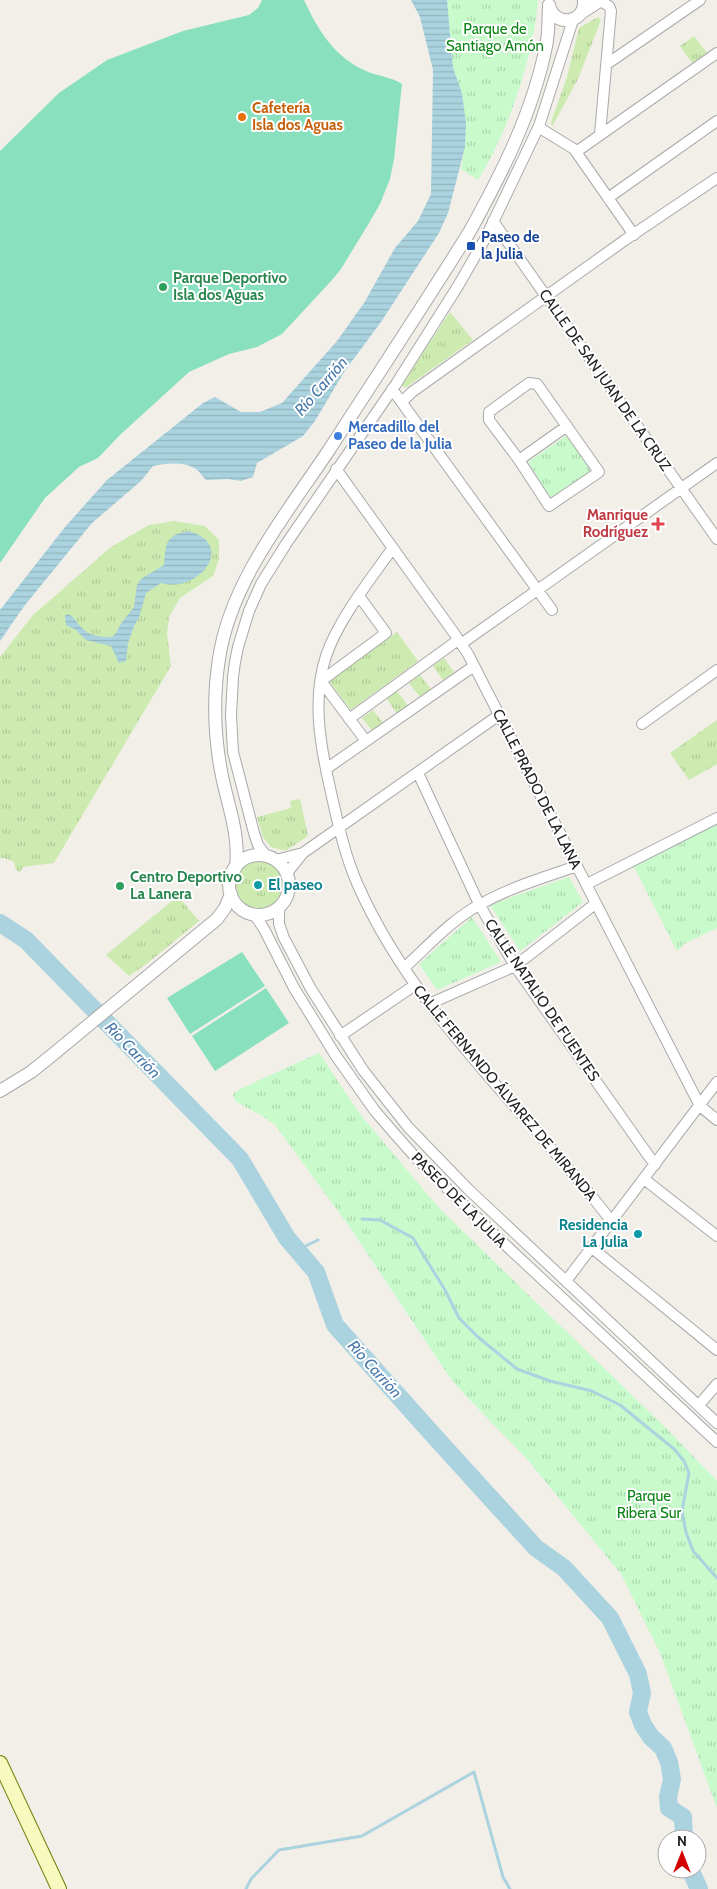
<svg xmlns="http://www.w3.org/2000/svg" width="717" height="1889" font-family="Cabin,sans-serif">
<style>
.grass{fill:url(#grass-tufts)}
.park{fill:url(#park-tufts)}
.pitch{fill:#88e0be}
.water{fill:url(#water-rules)}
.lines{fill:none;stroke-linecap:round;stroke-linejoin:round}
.stream{stroke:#aad3df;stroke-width:3}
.river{stroke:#aad3df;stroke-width:18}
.minor-casing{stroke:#a9a9a9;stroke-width:12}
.tertiary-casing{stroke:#a9a9a9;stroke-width:14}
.secondary-casing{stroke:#707d05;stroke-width:16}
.minor{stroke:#fff;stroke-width:10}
.tertiary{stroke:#fff;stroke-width:12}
.secondary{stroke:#f7fabf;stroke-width:14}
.food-dot{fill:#e8710a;stroke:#fff;stroke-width:2}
.transit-dot{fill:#1a4fb4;stroke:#fff;stroke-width:2}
.leisure-dot{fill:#2e9e5b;stroke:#fff;stroke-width:2}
.shop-dot{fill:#3f7fe0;stroke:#fff;stroke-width:2}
.health-dot{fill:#e0444e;stroke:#fff;stroke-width:2}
.culture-dot{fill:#0f9aa8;stroke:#fff;stroke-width:2}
.labels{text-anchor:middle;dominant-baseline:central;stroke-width:4;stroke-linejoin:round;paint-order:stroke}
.park-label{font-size:15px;fill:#0c8416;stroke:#fff}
.food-label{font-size:15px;font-weight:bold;fill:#c56008;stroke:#fff;text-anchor:start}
.transit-label{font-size:15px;font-weight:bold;fill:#164399;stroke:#fff;text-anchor:start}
.leisure-label{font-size:15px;font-weight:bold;fill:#27864d;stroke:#fff;text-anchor:start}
.street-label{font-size:15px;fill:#222;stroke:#fff}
.shop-label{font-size:15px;font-weight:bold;fill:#366cbe;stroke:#fff;text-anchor:start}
.health-label{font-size:15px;font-weight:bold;fill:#be3a42;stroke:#fff;text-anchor:end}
.culture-label{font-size:15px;font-weight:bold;fill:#0d838f;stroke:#fff;text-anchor:start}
.water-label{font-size:16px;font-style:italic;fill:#4a7aab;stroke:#fff}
</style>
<defs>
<pattern id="grass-tufts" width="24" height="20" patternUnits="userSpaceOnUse" patternTransform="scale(1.25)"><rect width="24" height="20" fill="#cdebb0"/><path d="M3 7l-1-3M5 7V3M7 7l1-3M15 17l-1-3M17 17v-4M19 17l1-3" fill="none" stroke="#b0c997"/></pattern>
<pattern id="park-tufts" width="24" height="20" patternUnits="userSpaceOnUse" patternTransform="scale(1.25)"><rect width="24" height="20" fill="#c8facc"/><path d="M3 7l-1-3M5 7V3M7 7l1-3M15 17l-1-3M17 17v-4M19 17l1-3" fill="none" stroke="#acd6af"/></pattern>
<pattern id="water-rules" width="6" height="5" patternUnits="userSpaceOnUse" patternTransform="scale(1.25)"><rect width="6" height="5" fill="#aad3df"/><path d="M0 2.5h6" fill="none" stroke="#92b5bf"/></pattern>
</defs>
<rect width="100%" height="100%" fill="#f2efe9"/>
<path class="grass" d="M598,17l3,3 -23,59 -26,48 -1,-5 16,-45 12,-49z
M694,36l13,17 -15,10 -12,-17z
M450,312l23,28 -68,48 -3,-3z
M174,521l31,5 14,14v19l-6,17 -33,22 -11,19 -2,16 4,33 -117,197 -31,4 -3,5 -4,-2 -2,-8 -10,-4h-4v-201l33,-42 78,-68 38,-22z
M397,632l21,29 -67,49 -22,-29z
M444,658l10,14 -11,8 -10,-14z
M420,675l11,14 -11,8 -11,-14z
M397,691l11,15 -11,8 -10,-15z
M373,710l11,14 -11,8 -11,-14z
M717,720v44l-28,16 -19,-27z
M300,799l8,37 -21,14h-5l-11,-3 -8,-10 -6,-20 34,-9 -1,-7z
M230 885a30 30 0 1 1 60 0a30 30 0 1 1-60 0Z
M178,896l21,25 -50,41 -20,14 -23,-21z"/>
<path class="park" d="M447,0h91c-4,55 -30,133 -60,180l-17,-11 5,-32 -4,-44 -9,-25z
M567,435l25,37 -40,28 -24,-38z
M717,818v110l-33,16 -7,7 -45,-88z
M569,877l14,25 -63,49 -30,-46z
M472,917l29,45 -64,28 -18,-26z
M319,1053l40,60 80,95 230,223 48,50v327l-57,-155 -39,-79 -94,-115 -62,-64 -17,-20 -97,-146 -76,-104 -13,-9 -27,-15 -2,-7 7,-5z"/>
<path class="pitch" d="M262,0h42c14,30 30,57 62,71 11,5 26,6 36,13l-8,75 -4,20 -10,25 -11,19 -28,46 -9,11 -50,54 -25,13 -28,7 -40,18 -69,63 -22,23 -19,9 -34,31 -45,65v-412l59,-58 48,-33 76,-29 66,-16 9,-7z
M242,952l23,34 -75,48 -23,-36z
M266,988l23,35 -74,48 -23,-35z"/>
<path class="water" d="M411,0h36l6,68 9,25 4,30 -1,24 -17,66 -9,20 -58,89 -37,50 -29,49 -12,15 -46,27 -4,14 -12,4 -13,-2 -22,1c-3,-3 -7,-10 -12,-12 -12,-7 -29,-4 -41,-2l-12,15 -49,42 -67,82 -25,36v-31l65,-83 42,-47 96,-77 12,-6 26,15h19l22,-9 55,-62 27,-38 31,-55 23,-27 13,-27 2,-124 -13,-53z
M188,531c50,13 10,63 -27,52l-15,10 -7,25 -4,6 -7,19 -2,18 -7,2 -8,-17 -25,-6 -10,-10 -10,-5 -1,-9 3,-2c6,3 8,7 12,12 8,10 20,11 32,11l4,-4 6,-11 12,-15 3,-22 4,-6 23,-14c2,-22 1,-29 24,-34z"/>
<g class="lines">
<path class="stream" d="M362,1219l18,1 33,18 32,52 14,28 19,19 39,32 33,12 42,10 28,14 54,44 10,12 5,12 -7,38 4,21 7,19 24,27
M297,1250l21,-10
M246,1889l5,-10 28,-29 83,-14 112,-64 29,105 7,12"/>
<path class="river" d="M0,923l26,17 214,219 47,79 29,34 19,53 100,112 101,111 28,20 46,50 28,56 4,19 -4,19 5,13 8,12 12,11 6,14 3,17 -4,18 1,11 14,9 1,22
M690,1869l9,20"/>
<g class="minor-casing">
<path id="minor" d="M600,1l9,5 2,5 -11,123
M607,64l93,-64
M539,126l4,4 31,19 60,86
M576,152l141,-99
M608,198l109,-77
M493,221l224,318
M529,383l8,1 62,88 -50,34 -30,-46 -30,-40v-8z
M392,389l160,221
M402,402l10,-10 213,-152 92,-62
M519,460l48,-34
M336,469l118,164 14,21 232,452 17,14
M392,549c-22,31 -54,71 -66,107 -14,43 -6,88 4,132 7,31 14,65 27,95 57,131 170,227 255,339
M359,596l27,37 -65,48 45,60
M461,644l256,-181
M349,719l109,-79
M642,724l75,-54
M326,769l148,-103
M418,773l61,131 36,62 140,199
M267,857l-9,-12 -4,-12 -21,-81 -2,-37 2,-38 2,-15 3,-15 11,-36 12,-27 25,-40 110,-160 62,-98 27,-47 54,-113 34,-106
M276,860l27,-7
M287,873l16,-20 196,-138
M587,884l130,-66
M279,908v16l5,14 27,51 52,81 45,57 60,62 249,234
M254,914l10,15 30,59 42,68 39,55 19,22 23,26 81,79 219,204
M404,968c24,-22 48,-49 77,-64 30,-17 64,-27 96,-38
M429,1004l86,-38 80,-62
M340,1036l75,-51
M644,1179l73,57
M592,1248l125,102
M566,1281l151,-199
M699,1405l18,-21"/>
</g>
<g class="tertiary-casing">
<path id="tertiary" d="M549,5c5,23 37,19 35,-5
M581,13l20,-13
M229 885a30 30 0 1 1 60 0a30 30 0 1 1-60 0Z
M236,867c4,-34 -9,-63 -15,-96 -7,-38 -8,-74 -2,-112 11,-77 68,-146 110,-209 47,-73 95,-145 141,-219 32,-58 63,-119 76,-185 3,-12 2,-26 3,-38
M0,1091l31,-19 20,-16 166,-137 8,-11 6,-14"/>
</g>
<g class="secondary-casing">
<path id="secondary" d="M0,1763l59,126"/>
</g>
<use href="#minor" class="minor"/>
<use href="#tertiary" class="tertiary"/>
<use href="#secondary" class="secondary"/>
</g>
<circle class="food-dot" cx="242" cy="117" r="5"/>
<rect class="transit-dot" x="466" y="241" width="10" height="10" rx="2.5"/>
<g class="leisure-dot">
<circle cx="163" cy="287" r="5"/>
<circle cx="120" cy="886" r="5"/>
</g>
<circle class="shop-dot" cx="338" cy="436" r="5"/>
<path class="health-dot" d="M655.5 516.5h5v5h5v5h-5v5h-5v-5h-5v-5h5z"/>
<g class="culture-dot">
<circle cx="258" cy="885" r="5"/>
<circle cx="638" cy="1234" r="5"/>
</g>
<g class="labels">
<g class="park-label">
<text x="495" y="29">Parque de<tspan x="495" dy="17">Santiago Amón</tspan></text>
<text x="649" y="1496">Parque<tspan x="649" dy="17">Ribera Sur</tspan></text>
</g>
<g class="food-label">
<text x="252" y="108">Cafetería<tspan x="252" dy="17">Isla dos Aguas</tspan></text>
</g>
<g class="transit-label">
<text x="481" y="237">Paseo de<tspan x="481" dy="17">la Julia</tspan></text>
</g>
<g class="leisure-label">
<text x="173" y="278">Parque Deportivo<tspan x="173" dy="17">Isla dos Aguas</tspan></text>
<text x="130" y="877">Centro Deportivo<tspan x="130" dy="17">La Lanera</tspan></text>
</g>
<g class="street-label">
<text transform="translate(605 380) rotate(55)">CALLE DE SAN JUAN DE LA CRUZ</text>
<text transform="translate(537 789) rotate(63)">CALLE PRADO DE LA LANA</text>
<text transform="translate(542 1000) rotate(56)">CALLE NATALIO DE FUENTES</text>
<text transform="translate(505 1093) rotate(50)">CALLE FERNANDO ÁLVAREZ DE MIRANDA</text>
<text transform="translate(459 1200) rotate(45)">PASEO DE LA JULIA</text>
</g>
<g class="shop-label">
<text x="348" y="427">Mercadillo del<tspan x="348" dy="17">Paseo de la Julia</tspan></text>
</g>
<g class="health-label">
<text x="648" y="515">Manrique<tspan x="648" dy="17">Rodríguez</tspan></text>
</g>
<g class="culture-label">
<text x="268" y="885">El paseo</text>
<text x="628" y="1225" text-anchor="end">Residencia<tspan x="628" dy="17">La Julia</tspan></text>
</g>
<g class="water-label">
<text transform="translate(321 386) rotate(-49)">Río Carrión</text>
<text transform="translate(133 1050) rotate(46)">Río Carrión</text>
<text transform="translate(375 1369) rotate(48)">Río Carrión</text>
</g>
</g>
<g transform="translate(682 1854)"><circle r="24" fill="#ffffff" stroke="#a7a7a7"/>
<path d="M0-4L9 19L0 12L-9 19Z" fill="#d40000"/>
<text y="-8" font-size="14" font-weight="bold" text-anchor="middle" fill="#222222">N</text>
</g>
</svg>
